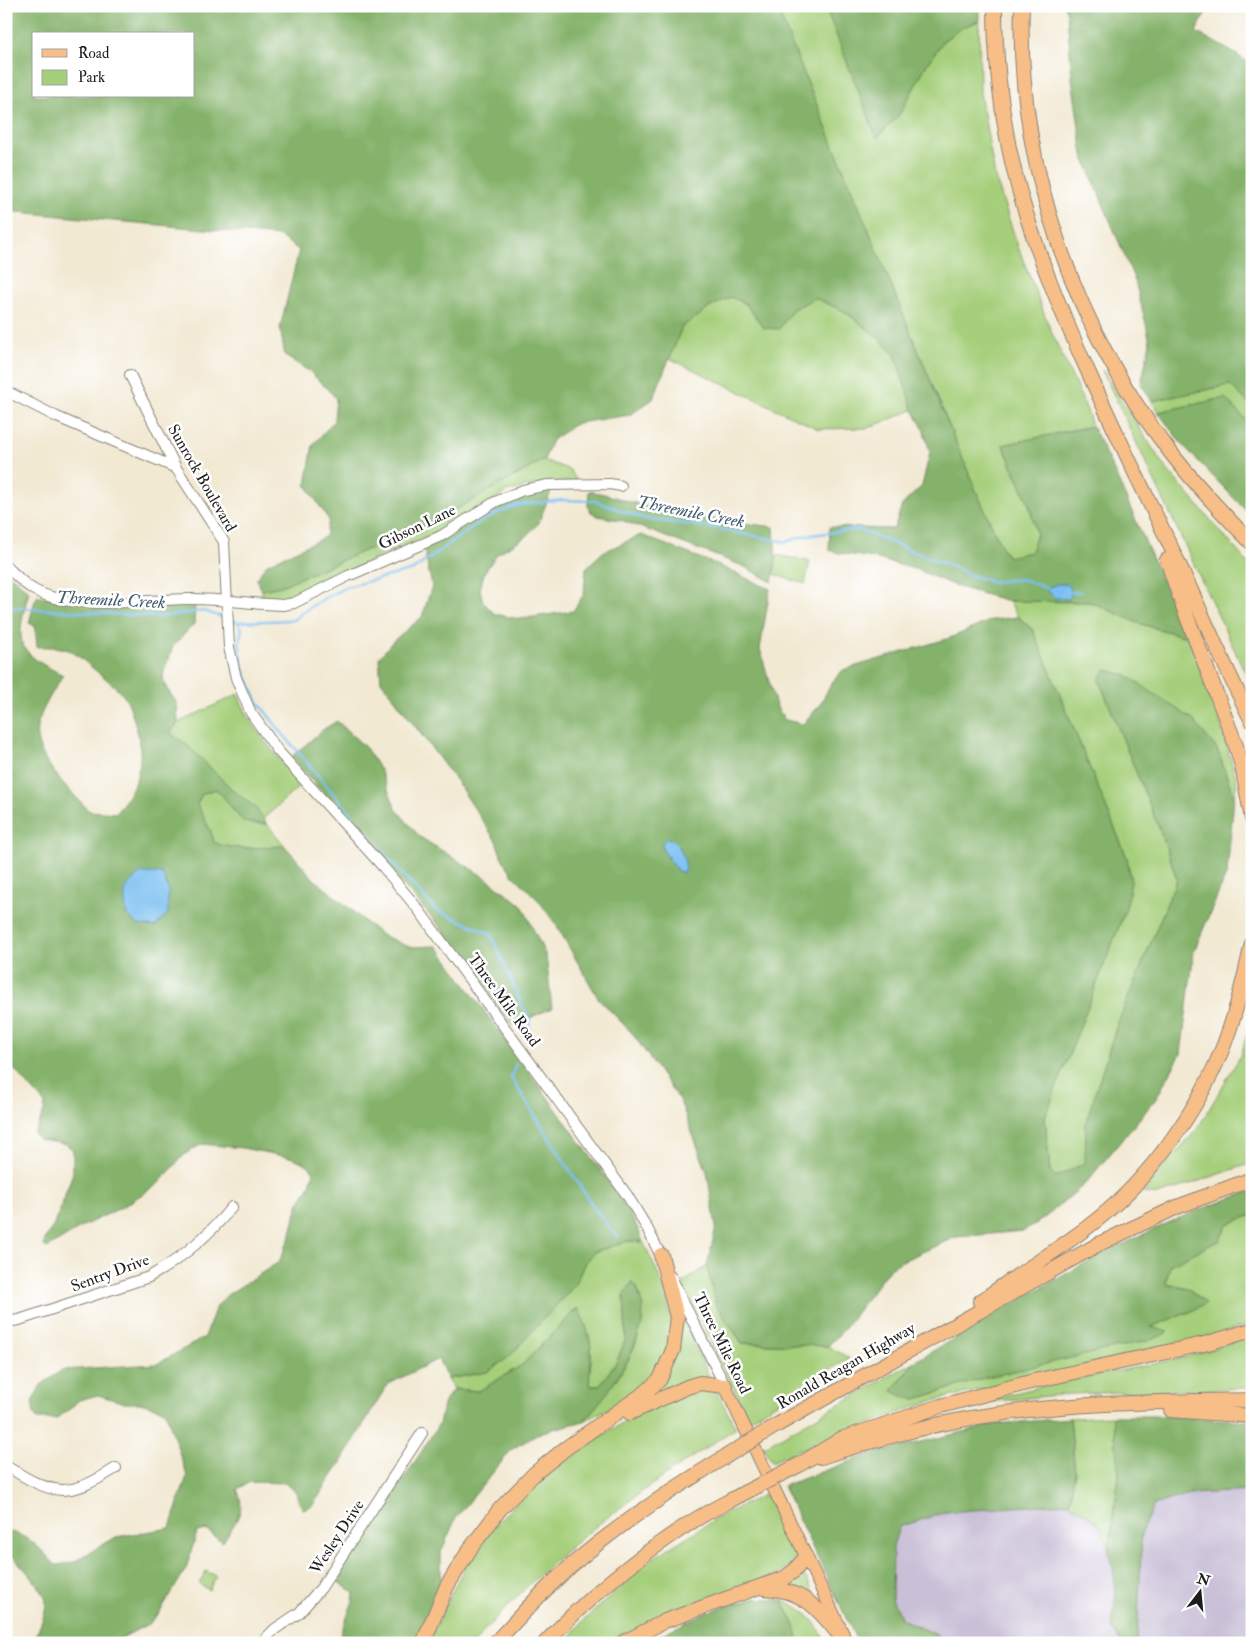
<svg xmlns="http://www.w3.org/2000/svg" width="1258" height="1649" font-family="'IM FELL Double Pica',serif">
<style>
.industrial{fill:#c9bfd7}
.green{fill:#a5cf7a;stroke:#60764b}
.forest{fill:#84b26a;stroke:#506743;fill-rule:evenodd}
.water{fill:#7abff1;stroke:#4b6e86}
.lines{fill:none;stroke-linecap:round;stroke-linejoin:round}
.stream{stroke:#7abff1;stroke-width:2.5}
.minor-casing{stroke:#878278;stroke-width:12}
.major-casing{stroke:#878278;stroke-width:14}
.highway-casing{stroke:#878278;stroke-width:16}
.minor{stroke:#fff;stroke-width:10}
.major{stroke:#f7be88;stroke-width:12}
.highway{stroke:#f7be88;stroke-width:14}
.highway-bridge-casing{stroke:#878278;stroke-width:16;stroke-linecap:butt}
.highway-bridge{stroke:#f7be88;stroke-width:14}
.labels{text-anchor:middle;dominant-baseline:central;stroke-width:5;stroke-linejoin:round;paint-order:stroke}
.street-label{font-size:16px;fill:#1c1c1c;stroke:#fff}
.water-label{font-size:18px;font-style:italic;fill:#425d71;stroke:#fff}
</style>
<rect width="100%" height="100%" fill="#fff"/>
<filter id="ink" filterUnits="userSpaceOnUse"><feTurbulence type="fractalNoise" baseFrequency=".02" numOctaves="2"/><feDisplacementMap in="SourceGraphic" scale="10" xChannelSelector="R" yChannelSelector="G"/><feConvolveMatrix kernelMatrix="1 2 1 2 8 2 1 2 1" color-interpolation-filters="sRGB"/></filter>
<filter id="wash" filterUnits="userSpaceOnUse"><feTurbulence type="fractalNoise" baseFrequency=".0096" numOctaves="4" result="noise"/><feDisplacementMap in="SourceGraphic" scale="20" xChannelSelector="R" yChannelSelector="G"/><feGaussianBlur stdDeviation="1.12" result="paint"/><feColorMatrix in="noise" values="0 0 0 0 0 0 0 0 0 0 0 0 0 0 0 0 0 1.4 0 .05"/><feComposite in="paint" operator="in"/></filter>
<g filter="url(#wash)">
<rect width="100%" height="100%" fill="#f2e9d3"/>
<path class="industrial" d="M1252,1491v152h-115l5,-113 12,-25 35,-11z
M1069,1503l27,17 7,13 10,33 3,26 -4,35 9,16h-181l-2,-7 -36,-17 -10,-20 1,-53 6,-19 47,-15z"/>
<path class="green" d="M776,6h49l52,131 22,-22 28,-51 17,-24 19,-13 16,-6 1,72 15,83 23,71 33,84 35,77 6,18 -89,19 26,59 8,30 -6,18 -23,5 -6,-9 -26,-57z
M731,297l14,6 19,25 29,-19 22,-11 29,13 35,27 16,17 18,55 -45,18 -50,1 -149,-71 13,-31 30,-21z
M1102,370l62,96 88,102v119z
M1230,385l22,22v19l-27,-28 -67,14 -6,-11z
M544,460l26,10 7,11 -44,4 -27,7 -55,35 -75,31 -90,42 -23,1 -1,-11 19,-4 154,-65z
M775,555l35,6 -5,23 -32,-10z
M1009,601l82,1 47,21 49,14 28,66 22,79 -3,15 -17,-48 -118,-69 62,153 16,46 -60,146 -31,97v42l-30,13 -6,-5 -5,-55 81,-209 5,-26 -4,-24 -94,-228 -15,-13z
M238,694c13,36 39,62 64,90l-39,35c-10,-15 -15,-15 -28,-26 -22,-20 -40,-43 -65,-60l8,-10z
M215,789l10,8 9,15 15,12h18l18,22c-24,1 -49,6 -71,-3l-3,-11 -14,-28 5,-10z
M1252,1015v148l-94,32 -14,-2 2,-6 52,-59 43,-73z
M1252,1215v108l-47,15 -277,64 -132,49 -24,11 -9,-15 151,-85 -22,29 24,8 234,-72 42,-16 -4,-23 -22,-5 4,-19 50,-24 7,-16z
M628,1241l15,1c13,26 28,56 28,87 1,21 -18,49 -33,62 -13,11 -39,22 -54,30 25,-31 59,-69 58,-111 0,-8 -3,-16 -5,-23l-13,8 2,43 -9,23 -18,25h-8c-3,-10 -1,-17 0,-28 1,-19 -5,-34 -14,-50l-55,57 -43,26 -26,-2 -5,-10 39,-7 88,-87 10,-23 9,-10z
M707,1266l9,39 26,38 86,3 21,12 -100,62 -67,-137z
M682,1319l2,2 25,55 -65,23z
M1252,1336v52l-182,6 -96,9 69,-17 140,-28z
M708,1388l9,4 19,36c-78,51 -155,103 -220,170 -14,15 -30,28 -41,45h-46c13,-30 26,-61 44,-89 40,-58 108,-112 172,-142 14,-7 33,-19 48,-23 5,-1 11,-1 15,-1z
M1113,1416l6,59 -10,76c-10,-32 -13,-31 -40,-48l6,-30 -5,-55z
M766,1494l31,65 -17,15 -46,14 -108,47 -13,8h-48l19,-23 66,-60 72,-45z
M802,1570l16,32 -38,-17z
M206,1571l10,5 -7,14 -10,-6z
M782,1600c23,8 34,22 45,43h-28l-4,-17z"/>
<path class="forest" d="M6,6h770l200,485 26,57 6,9 23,-5 6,-18 -8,-30 -26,-59 89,-19 23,47 72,164 -49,-14 -47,-21 -82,-1 -51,-14 -40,-17 -44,-12 -35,-5 -10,-3 1,-23 64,2 8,-24 20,-19 8,-34 -7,-24 -10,-18 -18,-55 -16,-17 -35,-27 -29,-13 -22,11 -14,20 -15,-1 -19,-25 -14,-6 -19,9 -30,21 -29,72 -23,16 -53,8 -25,17 -8,20 -109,61 -154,65 -19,4 -6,-11 11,-15 58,-27 4,-17 -23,-35 7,-40 21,-24 2,-23 -27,-27 -24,-15 -5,-28 19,-78 -20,-14 -273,-25zM34,34h160v62h-160z
M825,6h154v15l-16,6 -19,13 -17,24 -28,51 -22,23z
M1064,6h145l-13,26 40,22 16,11v342l-22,-22 -78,16 -11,-17 9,-41 -3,-15 -12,-47 -52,-126 -11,-77 -5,-65z
M1225,398l27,28v91l-71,-74 -23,-31z
M552,489l-14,35 -13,13 -28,17 -13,19 -4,16 3,13 12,12 25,5 53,-8 11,-17 2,-26 17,-16 38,-17 79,31 50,23 -10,60 16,57 9,14 18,4 16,-18 14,-25 10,-11 107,-32 42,-18 26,-3 15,13 94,228 4,24 -5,26 -81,209 5,55 6,5 29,-14 1,-41 31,-97 60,-146 -16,-46 -62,-153 6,-10 21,5 66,44 25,30 17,48 -7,76 -33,78 -13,103 -26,46 -70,84 -42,35 -19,12 -68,6 -56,25 -11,7 -46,61 -15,16 -86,-3 -26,-38 -9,-39 9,-39 -9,-55 -27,-71 -48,-68 -34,-35 -41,-72 -18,-25 -26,-26 -11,-17 -6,-17 -39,-59 -76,-101 -2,-23 13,-16 30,-25 10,-31 -8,-37 60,-35 46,-22z
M589,491l15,3 67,20 103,13 2,35 -4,20 -29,-16 -119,-45 -26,-5 -7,-4 -3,-7z
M6,572l23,19c-13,50 -16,60 34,84 -10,17 -22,34 -26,52 -5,29 34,64 52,84l27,2c26,-32 30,-58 17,-96 -2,-6 -4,-14 -7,-18 -7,-10 -22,-22 -31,-29 -24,-20 -25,-24 -58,-23l-2,-21 -6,-3 6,-23 3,-4 114,9 43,-1 -1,20 -21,22 -9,25 -1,9 4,9 10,14 1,20 -8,10 16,11 50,49 19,14 12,17 -23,-2c-11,-11 -17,-23 -28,-33l-14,5 -5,10 14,28 3,10c22,10 47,5 71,4l29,33 66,55 29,13 28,-1 176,241 24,39 6,16 -15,-1 -34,11 -9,10 -10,23 -66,72 -22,15 -39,7 -10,-20 -51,26 -47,79 -27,41 -10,4 -4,-6 -3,-11 -11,-9 -35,-1 -13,7c10,23 -2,32 -14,53l-17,-12 -9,2 -11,37 -27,44 -9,10 -38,20h-79c5,-13 13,-28 13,-41 0,-12 -31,-43 -40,-53v-14l5,-3c20,5 31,19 45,33l16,-2 44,-26 54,-9 17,-52 -22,-66 -25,-7h-15l-27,-8 -19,5 -9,9 -14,10h-19l-3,-5 -2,-12 9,-17 21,-15 95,-6 48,-27 10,-28 12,-14 52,-33 11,-25 9,-35 10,-15 5,-15 -6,-7 -14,-7 -52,-10 -40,-4 -17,10 -27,30 -36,23 -37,18 -38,23 -3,-2 1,-7 9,-14 19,-52v-23l-7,-6 -26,-4 -6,-6 10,-22 1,-8 -28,-32 -11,-9z
M337,721l29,27 14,22 16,39 24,28 66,41 36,27 24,51 6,52 -40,18 -72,-99 -149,-170 33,-28z
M1252,1191v24l-25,9 -7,16 -50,25 -4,18 22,5 18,15 -14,8 -41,16 17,5 -14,7 -170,39 -68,21 -14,-3 -10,-5 22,-29c110,-64 216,-132 338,-171z
M632,1282l5,5 6,20 -1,18 -13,33 -21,34 -24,29 -42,11 -30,17 -56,69 -15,34v27l-24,64h-81l2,-3 15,-39 1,-8 -20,-14 43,-58 62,-97 4,-19 10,-16 26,2 43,-26 56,-57c8,16 14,31 13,50 0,11 -3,18 0,28h8l18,-25 9,-23 -2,-43z
M1113,1416h43l96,5v70l-63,3 -35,11 -12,25 -5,113h-16l-9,-15 4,-36 -3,-26 -4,-15 10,-76z
M1070,1418l5,55 -6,30 -123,9 -47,15 -6,19 -1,53 10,20 36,17 2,7h-82l-75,-157 84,-31 129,-31z
M756,1598l26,2 13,26 4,17h-155l63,-31z"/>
<path class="water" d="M1057,584h9l4,4 1,8 -2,3 -14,-1 -8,-7 2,-4z
M667,838c12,1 18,20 19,31l-2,3h-6l-15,-22 -1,-7z
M141,873h21l6,16v24l-13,14 -17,-2 -11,-10c-4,-23 -5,-26 14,-42z"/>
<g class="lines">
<path class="stream" d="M1067,592h14
M6,607l154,10 43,-6 22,7
M230,620l8,2 55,-2 23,-17 30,-16 67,-17 71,-51 33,-14 46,-5 32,1 50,18 64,8 77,15 18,-6 54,-7 102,41 13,6 20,6 29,-3 27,10
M238,622l4,7 -3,13 4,25 14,34 25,32 107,126 47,51 55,24 31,71 8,15 -2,14
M516,1064l-5,14 83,130 23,29"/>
</g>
</g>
<g filter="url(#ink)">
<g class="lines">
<g class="minor-casing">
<path id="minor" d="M130,375l46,93 48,74 5,105 7,31 15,35 27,38 106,117 34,41 209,286 20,33 17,34
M6,391l51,26 119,51
M6,566c10,9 18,19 30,25 41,21 110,8 155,8 31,0 61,5 92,6l11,-2 54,-27 93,-40 54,-34 28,-12 25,-5 62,-1 11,2
M671,1277l54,109
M6,1322l13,-2 130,-43c32,-18 60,-42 83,-70
M6,1466c49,30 61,33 110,2
M261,1643l14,-14 24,-16 22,-25 101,-155"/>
</g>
<g class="major-casing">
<path id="major" d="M725,1386l118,248"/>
</g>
<g class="highway-casing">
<path id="highway" d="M995,6c0,48 5,95 14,142 15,73 43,142 73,210 24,54 49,107 75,160 33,67 61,136 95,203
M1022,6c-6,157 53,324 149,447 25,32 52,61 81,90
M1167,560l16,46 52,137 7,23 10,53
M980,1302c39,-29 81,-53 118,-83 54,-43 103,-113 127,-177 12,-32 20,-66 27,-99
M1171,1410l81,6
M630,1413l57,-26 13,-4 25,3
M777,1425l322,-181 78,-37 75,-28
M821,1457c58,-19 116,-35 177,-43 83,-12 169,-12 254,-14
M799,1465l42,-26 100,-33 93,-25 174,-38 44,-13
M764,1588c44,2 56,24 82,55
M423,1643l24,-57 23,-37 30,-40 34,-35 32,-26 80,-56 14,-13 13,-29 4,-33 -16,-62
M495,1643c27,-29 54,-59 84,-84 45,-38 95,-71 146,-102
M545,1643c43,-46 92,-86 145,-120 17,-11 36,-20 54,-30
M622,1643l43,-22 119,-43 10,-7 12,-14"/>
</g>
<use href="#minor" class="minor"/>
<use href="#major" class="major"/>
<use href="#highway" class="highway"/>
<g class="highway-bridge-casing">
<path id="highway-bridge" d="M725,1457l52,-32
M744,1493l55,-28"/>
</g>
<use href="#highway-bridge" class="highway-bridge"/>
</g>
</g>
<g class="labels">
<g class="street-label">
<text transform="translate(202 478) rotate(60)">Sunrock Boulevard</text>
<text transform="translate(417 527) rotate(-26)">Gibson Lane</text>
<text transform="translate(504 1000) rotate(54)">Three Mile Road</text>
<text transform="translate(110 1273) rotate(-20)">Sentry Drive</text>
<text transform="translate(722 1343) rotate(64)">Three Mile Road</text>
<text transform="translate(846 1366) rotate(-30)">Ronald Reagan Highway</text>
<text transform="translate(337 1537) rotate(-57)">Wesley Drive</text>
</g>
<g class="water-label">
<text transform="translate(691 512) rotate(11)">Threemile Creek</text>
<text transform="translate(111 600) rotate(3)">Threemile Creek</text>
</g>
</g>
<rect width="1258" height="1649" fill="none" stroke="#fff" stroke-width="25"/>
<rect x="32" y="32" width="162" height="65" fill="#ffffff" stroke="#a4a4a4"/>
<rect x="42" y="49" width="25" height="8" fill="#f7be88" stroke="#a4a4a4"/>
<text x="78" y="58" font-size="15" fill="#1c1c1c">Road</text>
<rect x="42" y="70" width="25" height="15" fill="#a5cf7a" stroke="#a4a4a4"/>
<text x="78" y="82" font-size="15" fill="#1c1c1c">Park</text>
<g transform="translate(1200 1592) rotate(16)" stroke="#ffffff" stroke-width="4" paint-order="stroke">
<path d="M0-4L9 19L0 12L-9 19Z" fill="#1c1c1c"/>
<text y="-8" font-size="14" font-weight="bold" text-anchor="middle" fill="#1c1c1c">N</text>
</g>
</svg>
